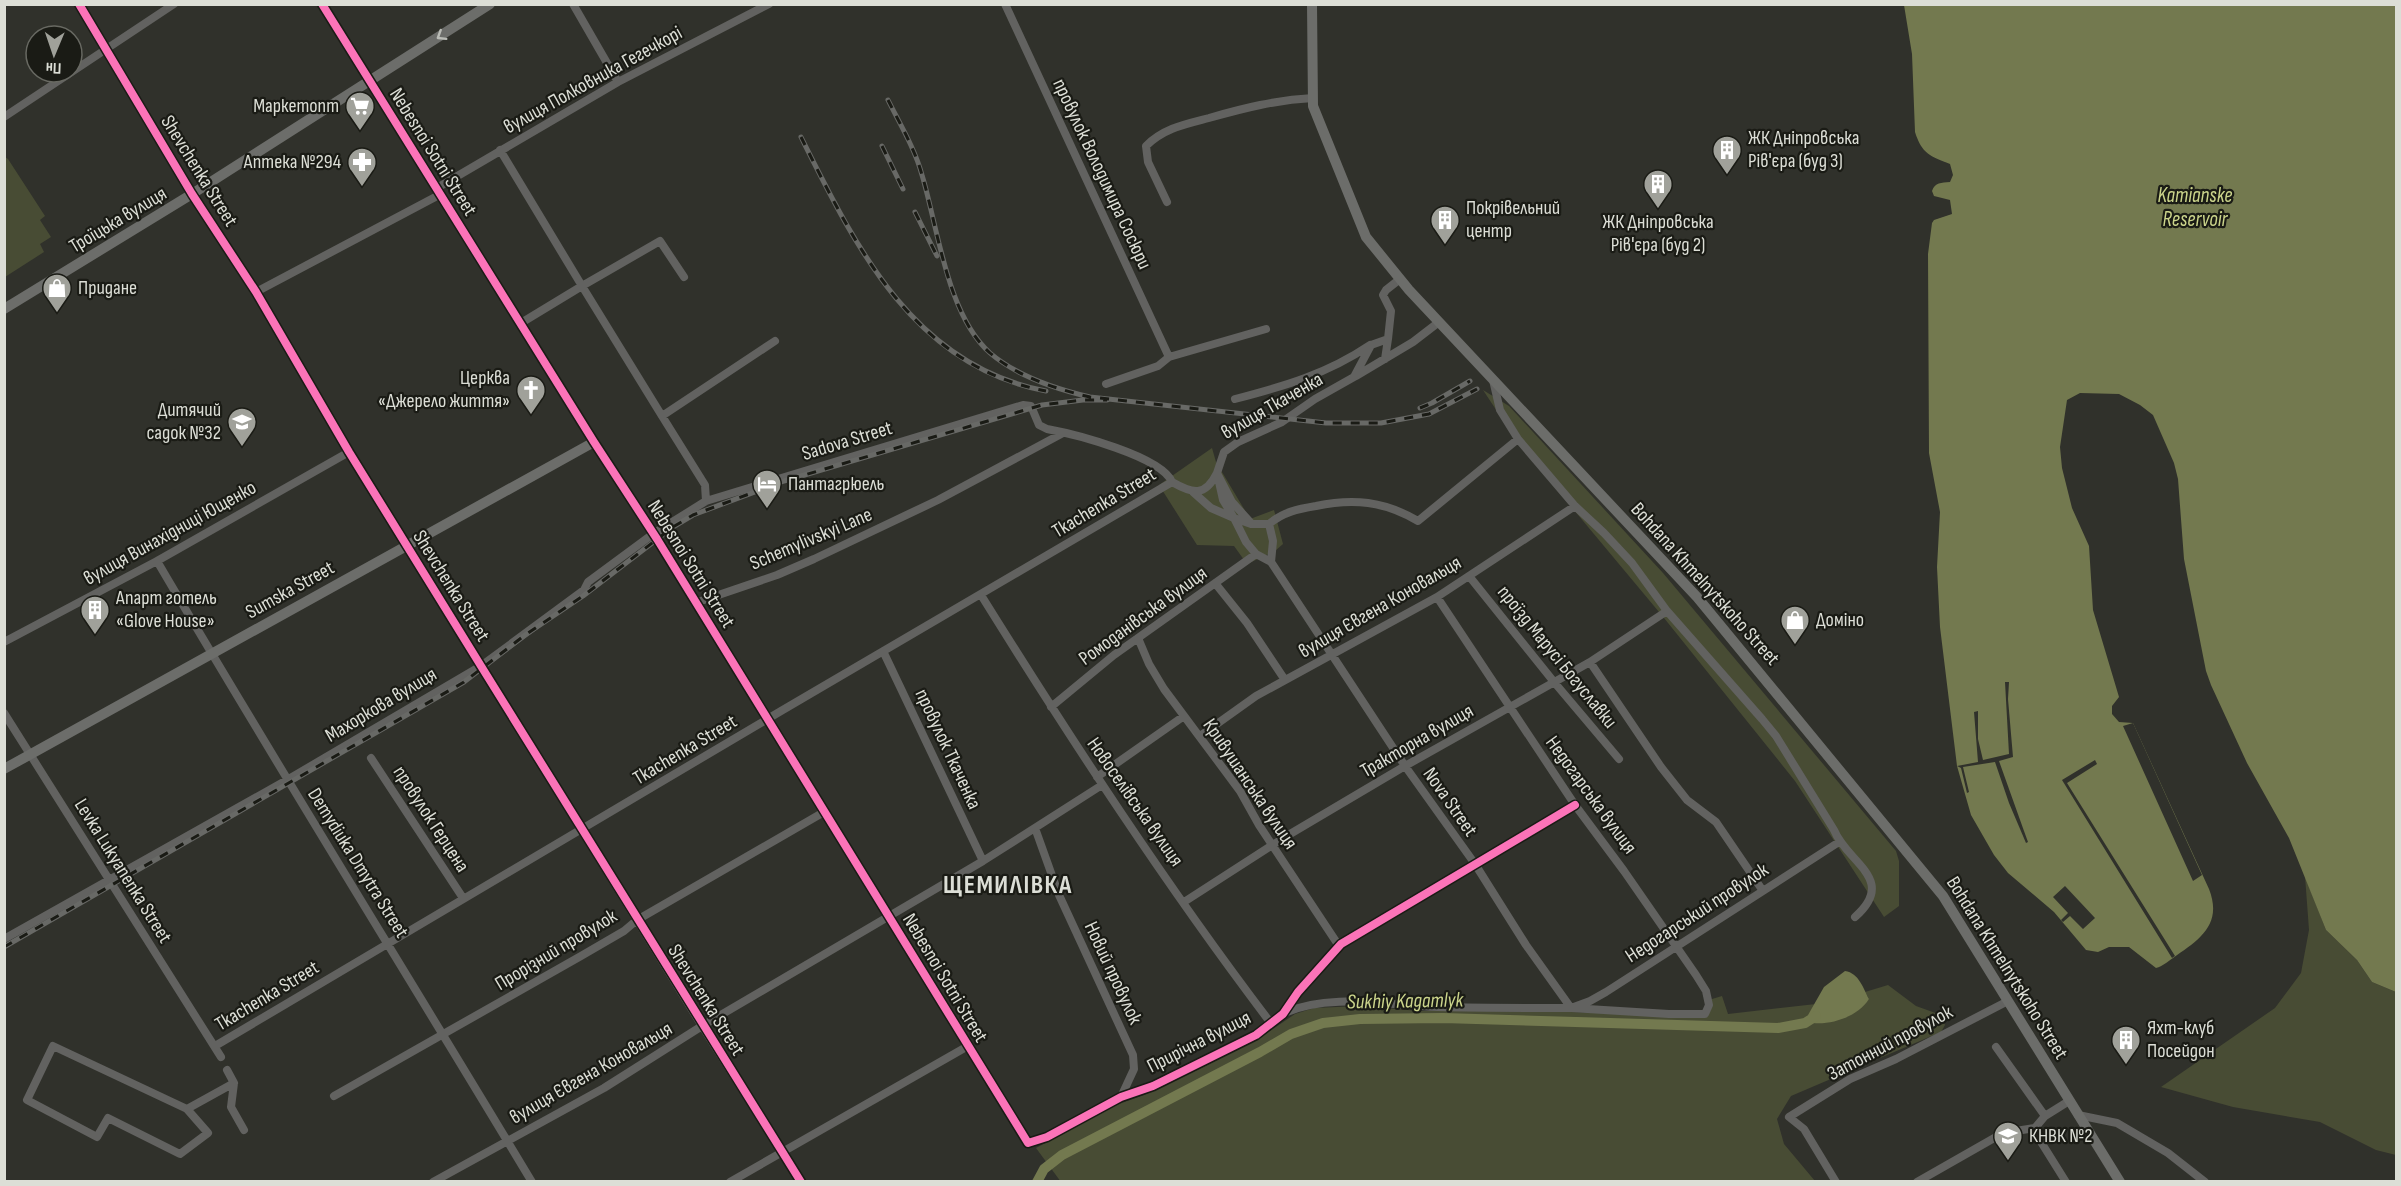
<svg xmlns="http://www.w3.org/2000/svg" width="2401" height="1186" font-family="'Sofia Sans Condensed',sans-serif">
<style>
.green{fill:#484c34}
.water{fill:#73794f}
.pier{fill:#30312b}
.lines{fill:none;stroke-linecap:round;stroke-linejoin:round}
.canal{stroke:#73794f;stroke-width:10}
.street{stroke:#626260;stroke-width:8}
.secondary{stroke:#6c6d6a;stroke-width:10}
.rail-casing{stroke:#686966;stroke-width:5}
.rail{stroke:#1a1b15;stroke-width:3;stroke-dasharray:9;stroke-linecap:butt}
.cycleway-casing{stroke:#1a1b15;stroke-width:11}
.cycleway{stroke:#fb73b8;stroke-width:8}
.oneway{stroke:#babcb6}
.labels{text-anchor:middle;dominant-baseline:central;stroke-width:4.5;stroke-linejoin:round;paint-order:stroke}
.street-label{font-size:20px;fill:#dcded6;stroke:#1a1b15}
.poi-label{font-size:20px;fill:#dcded6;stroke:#1a1b15;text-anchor:start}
.water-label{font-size:21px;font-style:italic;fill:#cbd48b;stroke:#1a1b15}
.district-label{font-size:26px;font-weight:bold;letter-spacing:1.5px;fill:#dcded6;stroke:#1a1b15}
</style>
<rect width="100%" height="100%" fill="#30312b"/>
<path class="green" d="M5,157l3,2 37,57 -5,4 11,17 -11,7 4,8 -39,25z
M1483,390l26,16 154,167 233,278 3,10v45l-15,11 -89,-136 -131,-163 -146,-175z
M1212,448l4,14 34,57 24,-9 9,34 -8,7 -28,13 -13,-18 -37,-1 -38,-60z
M2305,876l21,54 31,30 15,22 24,10v163l-20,-5 -56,-28 -87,-15 -72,-20 114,-79 26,-35 8,-43z
M1888,985l28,21 25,9 4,10 -4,7 -150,64 -14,23 7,25 31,37 -754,1 -25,-34 80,-43 28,-10 61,-29 56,-29 34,-23 19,-6 46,-2 60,5 96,-1 191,7 4,-8 1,-10 10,-3 6,18 88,-10 -8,11 -2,6 2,2c27,-3 43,-3 61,-24l-4,-7z"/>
<path class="water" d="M1904,5h492v987l-24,-10 -15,-22 -31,-30 -37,-92 -42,-75 -36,-78 -5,-14 -22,-112 -6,-80 -4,-16 -21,-48 -13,-10 -21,-11 -39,-1 -13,7 -7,47 2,21 10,40 17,38 4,64 26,87 -7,9v8l7,8 14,1 76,166c14,36 -10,51 -36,69 -6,4 -10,8 -17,10l-27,-21h-20l-11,5 -12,-2 -32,-38 -46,-39 -14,-18 -23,-40 -14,-49 -17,-139 -3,-60 3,-55 -11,-59 -1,-199 4,-31 2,-3 18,-6 -2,-14 -16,-4 -2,-5c3,-9 9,-8 18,-9l3,-7 -3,-11c-20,-8 -28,-10 -35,-32l-3,-78z
M1845,971c14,2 18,17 24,28 -11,18 -41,28 -62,23l1,-7 16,-28z"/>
<path class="pier" d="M2005,682h4l-1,17 5,58 -14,4 25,70 4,11 -2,1 -17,-40 -14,-41 -32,5 6,25 -2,1 -6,-25 -4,-2 21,-4 -4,-50 4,-1v28l5,21 26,-6z
M2133,723l69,152 -9,6 -70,-155z
M2095,760l2,4 -30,19 108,173 -3,2 -110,-178z
M2065,886l30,32 -12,11 -13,-13 -7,6 -2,-2 7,-7 -15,-16z"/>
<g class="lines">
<path class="canal" d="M1037,1182l7,-13 18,-14 198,-103 31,-18 32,-11 37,-4 83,-1 335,10 27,-5 11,-7"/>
<path class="street" d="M573,4l45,78
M1005,4l164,353
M4,117l170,-113
M500,150l82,136 78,-45 24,36
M437,188l181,-106 151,-78
M192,194l64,98 93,160 353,574 99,156
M1167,202l-19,-40 -2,-16c18,-18 40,-22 63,-28 35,-10 67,-18 104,-20
M256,292l185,-98
M521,323l61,-37 80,130 113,-75
M1385,359l3,-20
M1356,376l57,-34 26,-20
M1493,380l7,30 18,29 57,67 29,27 28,30 35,48 95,108 14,17 58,94c13,33 64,49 21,87
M1106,384l52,-18 11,-9 97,-28
M1235,399c50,-13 92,-25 135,-54
M662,416l43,69 1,16
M594,442l63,97 371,604 19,-6 74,-40 32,-11 103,-51 27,-21 15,-22 43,-48 234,-139
M1172,482c21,12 33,15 45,-9l6,27 11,18 17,6h18l4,17 -2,21 134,204 70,98 51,81 45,63 98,6h36l4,-9 -3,-14 -10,-16 -72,-104 -49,-66 -138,-208
M1193,492l18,16 23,10 12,24 10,12 15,8
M1250,522l-18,-20 -15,-29 7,-21 14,-10 44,-20 33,-23 39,-22 17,-32 17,-6 3,-28 -8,-16 3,-5 14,-11
M1269,524c14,-12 29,-15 47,-18 37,-8 68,-5 102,15l100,-82
M157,561c122,208 250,413 375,621
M1469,576l85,106 65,77
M1215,583l32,40 38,57
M981,595c91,146 185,290 289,427
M695,603l82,-28 37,-16 124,-59 125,-67
M1138,638l11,26 15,25 76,102 19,34 80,121
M4,642l153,-81 192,-109
M883,651l100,210
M1590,662l71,105 26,33 29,22 47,69
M1051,707l63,-52 142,-101
M4,713l217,344
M1200,736l56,-40 181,-99 138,-91
M371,758l92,140
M1097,777l87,-61
M1035,828l24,67 74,160 1,14 -13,28
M1184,902l101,-65 120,-71 185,-104 77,-51
M4,939l283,-159 194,-114 103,-76 4,-8 65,-48 53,-33 317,-96 8,1 8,19 8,4c27,5 114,27 125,53
M1284,1013c48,-21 104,-7 154,-6 44,1 89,1 133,1l19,-7 16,-9 233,-150
M215,1046l566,-335 391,-229
M1996,1047l49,69 -10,12 1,6 30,48
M227,1070l7,13 -3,24 13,23
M334,1096l247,-140 43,-25 13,-11 187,-108
M187,1109l21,24 -28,21 -72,-36 -11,19 -70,-37 26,-54 134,63 47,-26
M2078,1115l39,8 51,30 37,29
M2045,1116l24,-15
M433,1182l171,-94 98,-62 281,-165 119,-76
M730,1182l238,-136
M1836,1182l-32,-53 -15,-12 61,-38 46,-20 112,-58
M1917,1182l86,-49 32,-5"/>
<path class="secondary" d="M79,4l113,190
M1312,4l1,102 53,131 43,53 288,307 246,299 177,286
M4,309l188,-115 298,-190
M4,769l590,-327 -272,-438"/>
<g class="rail-casing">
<path id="rail" d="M888,100c12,24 27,49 34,75 16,53 25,140 68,178 28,24 66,36 100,44l236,26h55l48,-9 48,-25
M801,137c55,110 112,229 245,254
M882,146l21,43
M915,212l22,44
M1420,408l12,-5 38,-22
M4,947l460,-265 61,-47 58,-39 90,-69 20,-12 91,-34 258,-76 41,-5h24"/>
</g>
<use href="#rail" class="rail"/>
<g class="cycleway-casing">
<path id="cycleway" d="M79,4l113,190 64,98 93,160 132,214 320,516
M322,4l272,438 63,97 371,604 19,-6 74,-40 32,-11 103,-51 27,-21 15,-22 43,-48 234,-139"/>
</g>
<use href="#cycleway" class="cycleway"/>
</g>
<defs><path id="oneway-chevron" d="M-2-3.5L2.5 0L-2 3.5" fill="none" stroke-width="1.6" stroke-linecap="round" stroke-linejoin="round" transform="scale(1.5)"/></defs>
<use class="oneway" href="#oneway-chevron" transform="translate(441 36) rotate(148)"/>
<defs>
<g id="supermarket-pin" transform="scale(1.5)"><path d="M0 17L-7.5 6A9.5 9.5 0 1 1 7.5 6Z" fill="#a0a19a" stroke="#1a1b15"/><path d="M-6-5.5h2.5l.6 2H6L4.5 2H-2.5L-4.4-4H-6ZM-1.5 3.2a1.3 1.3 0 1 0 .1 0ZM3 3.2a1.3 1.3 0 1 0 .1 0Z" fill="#fff"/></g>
<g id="building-pin" transform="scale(1.5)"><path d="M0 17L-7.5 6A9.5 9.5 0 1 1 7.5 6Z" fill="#a0a19a" stroke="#1a1b15"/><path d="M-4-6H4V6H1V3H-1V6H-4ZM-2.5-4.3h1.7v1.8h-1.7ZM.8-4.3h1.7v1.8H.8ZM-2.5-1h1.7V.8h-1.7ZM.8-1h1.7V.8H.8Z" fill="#fff"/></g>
<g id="pharmacy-pin" transform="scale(1.5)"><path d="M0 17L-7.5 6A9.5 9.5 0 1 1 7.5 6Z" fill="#a0a19a" stroke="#1a1b15"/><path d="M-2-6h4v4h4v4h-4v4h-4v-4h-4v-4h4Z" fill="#fff"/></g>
<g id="shop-pin" transform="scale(1.5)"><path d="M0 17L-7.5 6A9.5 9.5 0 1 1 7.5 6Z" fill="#a0a19a" stroke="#1a1b15"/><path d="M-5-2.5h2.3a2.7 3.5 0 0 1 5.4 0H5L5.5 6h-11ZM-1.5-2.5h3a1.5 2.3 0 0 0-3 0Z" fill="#fff"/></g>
<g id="church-pin" transform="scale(1.5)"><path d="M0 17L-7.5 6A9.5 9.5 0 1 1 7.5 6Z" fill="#a0a19a" stroke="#1a1b15"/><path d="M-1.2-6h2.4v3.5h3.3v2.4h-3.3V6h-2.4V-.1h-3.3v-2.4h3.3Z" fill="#fff"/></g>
<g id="school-pin" transform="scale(1.5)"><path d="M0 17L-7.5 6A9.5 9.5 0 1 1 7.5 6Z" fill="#a0a19a" stroke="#1a1b15"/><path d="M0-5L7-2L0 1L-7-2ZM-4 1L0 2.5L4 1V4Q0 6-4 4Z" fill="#fff"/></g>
<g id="hotel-pin" transform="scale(1.5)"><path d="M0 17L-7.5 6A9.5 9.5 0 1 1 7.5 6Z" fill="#a0a19a" stroke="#1a1b15"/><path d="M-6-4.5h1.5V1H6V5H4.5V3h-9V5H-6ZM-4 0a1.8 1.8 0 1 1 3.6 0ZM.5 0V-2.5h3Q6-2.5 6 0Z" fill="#fff"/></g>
</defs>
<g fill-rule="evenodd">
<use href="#supermarket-pin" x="360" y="106"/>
<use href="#building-pin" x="1727" y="150"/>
<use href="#pharmacy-pin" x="362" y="162"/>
<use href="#building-pin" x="1658" y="184"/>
<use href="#building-pin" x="1445" y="220"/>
<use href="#shop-pin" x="57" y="288"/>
<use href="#church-pin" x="531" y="390"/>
<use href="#school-pin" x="242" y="422"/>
<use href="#hotel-pin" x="767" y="484"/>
<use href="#building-pin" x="95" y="610"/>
<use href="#shop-pin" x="1795" y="620"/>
<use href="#building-pin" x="2126" y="1040"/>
<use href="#school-pin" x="2008" y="1136"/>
</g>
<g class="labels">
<g class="street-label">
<text transform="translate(593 80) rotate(-29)">вулиця Полковника Гегечкорі</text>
<text transform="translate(433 152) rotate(58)">Nebesnoi Sotni Street</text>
<text transform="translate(199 171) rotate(58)">Shevchenka Street</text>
<text transform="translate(1102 174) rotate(65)">провулок Володимира Сосюри</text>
<text transform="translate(118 220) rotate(-31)">Троїцька вулиця</text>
<text transform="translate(1272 406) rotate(-30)">вулиця Ткаченка</text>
<text transform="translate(847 441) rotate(-17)">Sadova Street</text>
<text transform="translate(1104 503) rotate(-31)">Tkachenka Street</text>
<text transform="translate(170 533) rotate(-29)">вулиця Винахідниці Ющенко</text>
<text transform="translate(811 539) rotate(-23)">Schemylivskyi Lane</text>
<text transform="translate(691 564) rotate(58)">Nebesnoi Sotni Street</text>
<text transform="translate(1705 584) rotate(48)">Bohdana Khmelnytskoho Street</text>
<text transform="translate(451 586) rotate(58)">Shevchenka Street</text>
<text transform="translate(290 590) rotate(-29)">Sumska Street</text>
<text transform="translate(1380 607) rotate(-30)">вулиця Євгена Коновальця</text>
<text transform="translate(1143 616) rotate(-36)">Ромоданівська вулиця</text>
<text transform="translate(1557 657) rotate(51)">проїзд Марусі Богуславки</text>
<text transform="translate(381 705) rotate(-31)">Махоркова вулиця</text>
<text transform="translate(1417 741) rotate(-30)">Тракторна вулиця</text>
<text transform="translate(948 749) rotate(65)">провулок Ткаченка</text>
<text transform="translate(685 750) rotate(-31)">Tkachenka Street</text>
<text transform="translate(1250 784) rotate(56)">Кривушанська вулиця</text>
<text transform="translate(1591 795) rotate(54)">Недогарська вулиця</text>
<text transform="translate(1135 802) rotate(55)">Новоселівська вулиця</text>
<text transform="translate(1450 802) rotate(55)">Nova Street</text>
<text transform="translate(431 819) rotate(57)">провулок Герцена</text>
<text transform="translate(358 863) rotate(58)">Demydiuka Dmytra Street</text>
<text transform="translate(123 871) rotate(58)">Levka Lukyanenka Street</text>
<text transform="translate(1697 913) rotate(-33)">Недогарський провулок</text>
<text transform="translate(556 950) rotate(-31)">Прорізний провулок</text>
<text transform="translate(2007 968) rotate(58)">Bohdana Khmelnytskoho Street</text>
<text transform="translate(1113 973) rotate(65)">Новий провулок</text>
<text transform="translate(945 978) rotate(59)">Nebesnoi Sotni Street</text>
<text transform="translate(267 996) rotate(-31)">Tkachenka Street</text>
<text transform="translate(706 1000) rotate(58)">Shevchenka Street</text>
<text transform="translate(1199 1042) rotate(-27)">Прирічна вулиця</text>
<text transform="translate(1890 1043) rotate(-28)">Затонний провулок</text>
<text transform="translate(591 1073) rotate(-30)">вулиця Євгена Коновальця</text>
</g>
<g class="poi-label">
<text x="339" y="106" text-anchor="end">Маркетопт</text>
<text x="1748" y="138">ЖК Дніпровська<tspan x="1748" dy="23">Рів'єра (буд 3)</tspan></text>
<text x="341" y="162" text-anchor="end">Аптека №294</text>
<text x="1466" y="208">Покрівельний<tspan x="1466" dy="23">центр</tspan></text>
<text x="1658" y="222" text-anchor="middle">ЖК Дніпровська<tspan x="1658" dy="23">Рів'єра (буд 2)</tspan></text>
<text x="78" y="288">Придане</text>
<text x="510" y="378" text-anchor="end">Церква<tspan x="510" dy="23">«Джерело життя»</tspan></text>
<text x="221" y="410" text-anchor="end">Дитячий<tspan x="221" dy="23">садок №32</tspan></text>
<text x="788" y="484">Пантагрюель</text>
<text x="116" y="598">Апарт готель<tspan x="116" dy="23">«Glove House»</tspan></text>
<text x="1816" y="620">Доміно</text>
<text x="2147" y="1028">Яхт-клуб<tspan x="2147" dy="23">Посейдон</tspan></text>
<text x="2029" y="1136">КНВК №2</text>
</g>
<g class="water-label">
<text x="2195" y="195">Kamianske<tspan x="2195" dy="24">Reservoir</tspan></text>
<text transform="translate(1405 1001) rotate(-1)">Sukhiy Kagamlyk</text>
</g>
<g class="district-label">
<text x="1008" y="885">ЩЕМИЛІВКА</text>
</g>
</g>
<rect width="2401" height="1186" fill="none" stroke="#dcded6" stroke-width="12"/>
<g transform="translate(54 54) rotate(182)"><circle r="28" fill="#1a1b15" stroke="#686962" stroke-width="1.5"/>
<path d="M0-4.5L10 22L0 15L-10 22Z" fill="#a0a19a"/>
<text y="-9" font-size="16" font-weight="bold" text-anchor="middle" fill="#dcded6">Пн</text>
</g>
</svg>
